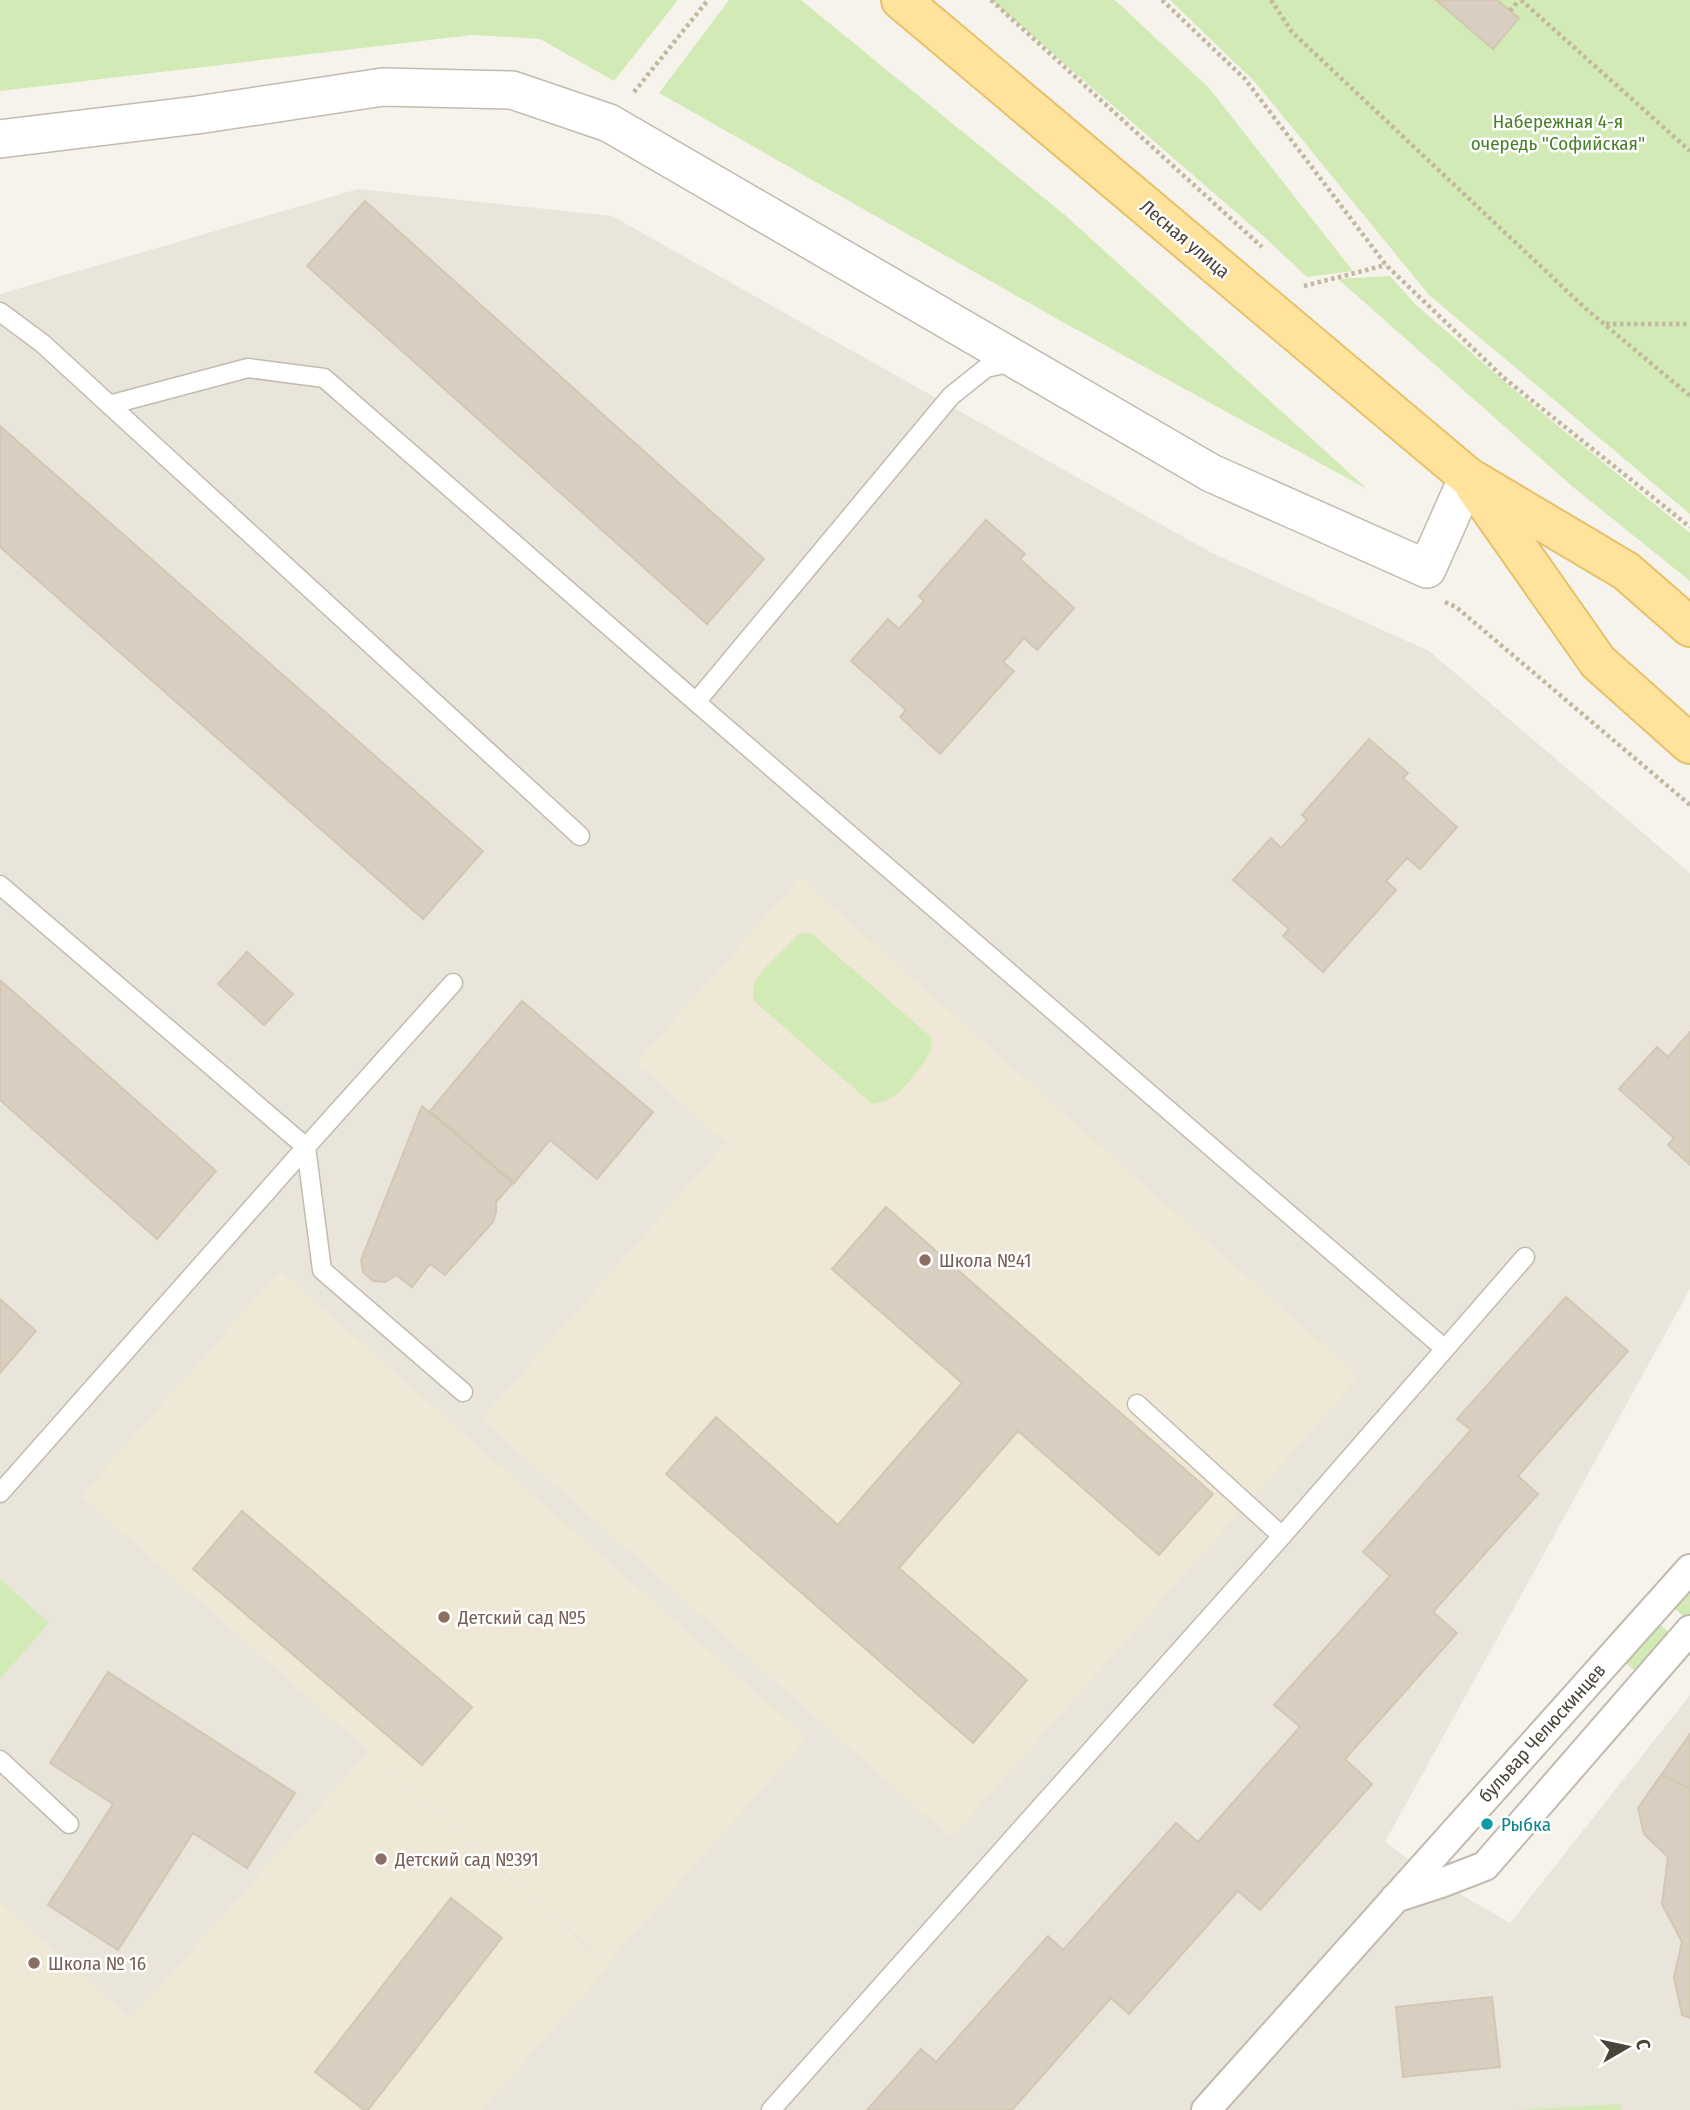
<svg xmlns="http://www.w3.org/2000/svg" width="1690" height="2110" font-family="'Fira Sans Condensed',sans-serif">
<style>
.residential{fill:#eae5da}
.education{fill:#efe8d6}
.green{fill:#d2eab5}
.building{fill:#d8cfc1;stroke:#d3c7b4;stroke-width:2}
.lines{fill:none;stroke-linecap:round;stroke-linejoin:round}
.service-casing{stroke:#c2bbae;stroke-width:21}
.pedestrian-casing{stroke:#c2bbae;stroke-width:32}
.minor-casing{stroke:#c2bbae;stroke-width:40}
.primary-casing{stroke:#e6c16a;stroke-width:42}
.path{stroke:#c4b79f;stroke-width:4.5;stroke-dasharray:3.5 3.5;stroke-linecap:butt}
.service{stroke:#fff;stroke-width:18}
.pedestrian{stroke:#fff;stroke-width:28}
.minor{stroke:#fff;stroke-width:37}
.primary{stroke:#ffe39c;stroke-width:38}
.education-dot{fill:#8d6e63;stroke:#fff;stroke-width:2.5}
.culture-dot{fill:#0f9aa8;stroke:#fff;stroke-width:2.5}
.labels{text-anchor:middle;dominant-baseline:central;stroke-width:5;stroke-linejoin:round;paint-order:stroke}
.park-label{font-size:19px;fill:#4a7f2a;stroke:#fff}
.street-label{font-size:19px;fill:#4b4439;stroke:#fff}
.education-label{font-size:19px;fill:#785e54;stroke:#fff;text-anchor:start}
.culture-label{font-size:19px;fill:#0d838f;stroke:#fff;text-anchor:start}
</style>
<rect width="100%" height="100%" fill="#f6f3ec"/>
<path class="residential" d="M358,189l254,27 600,337 217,98 261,222v416l-305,553 56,41 69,40 180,-228v415h-1690v-1816z"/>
<path class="education" d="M800,878l559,499 -408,461 -470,-419 245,-276 -90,-80z
M280,1271l527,467 -199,225 -527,-467z
M368,1752l241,215 -128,143h-481v-207l131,116z"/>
<path class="green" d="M0,0h678l-64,81 -74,-42 -68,-4 -472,56z
M729,0h72l265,216 301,273 -308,-169 -400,-227z
M991,0h124l94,88 144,183 -46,6 -47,-44z
M1170,0h520v514l-261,-219 -174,-213z
M1390,276l25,28 104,90 171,139v48l-117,-94 -235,-208z
M811,933l120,104v12l-6,12 -23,29 -16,11 -14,3 -119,-104 1,-17 9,-13 36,-36z
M1690,1578v40l-2,2 -20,-17z
M0,1579l49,44 -49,56z
M1655,1620l17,15 -34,39 -17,-15z
M1620,2104l1,6h-104z"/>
<path class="building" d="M1436,0h61l22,18 -26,31z
M365,201l399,358 -57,65 -400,-358z
M0,426l483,425 -60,68 -423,-372z
M986,520l39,34 -5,5 54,49 -37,42 -13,-12 -21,24 11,9 -74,83 -40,-37 6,-7 -55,-49 37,-42 11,10 25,-28 -5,-5z
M1369,739l39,34 -5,5 54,49 -37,42 -13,-11 -21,23 10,9 -73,82 -40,-36 6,-7 -56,-49 38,-42 10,10 26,-28 -5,-5z
M247,952l46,42 -29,31 -46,-41z
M0,980l216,191 -59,68 -157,-139z
M522,1001l131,111 -56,67 -47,-39 -36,43 -84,-72z
M1690,1032v133l-22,-20 6,-7 -55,-49 38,-42 11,10z
M422,1106l91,77 -17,19v10l-3,10 -48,53 -15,-11 -18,23 -16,-12 -11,7 -12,-1 -10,-9 -2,-12z
M886,1207l327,287 -54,61 -141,-124 -119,137 128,112 -54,63 -307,-269 50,-57 122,108 124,-142 -130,-114z
M1566,1297l62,54 -110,125 20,18 -105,118 24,21 -112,126 27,25 -112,126 -22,-19 -109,123 -18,-16 -99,112h-145l54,-61 15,13 112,-126 15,14 113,-127 22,19 102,-115 -26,-22 116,-129 -27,-24 108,-122 -14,-11z
M0,1299l36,32 -36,42z
M242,1511l230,196 -50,58 -229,-196z
M108,1672l187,121 -48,75 -54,-35 -75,117 -70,-45 65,-101 -63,-41z
M1690,1734v284l-8,-3 -8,-38 8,-35 -20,-38 6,-47 -24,-23 -6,-26z
M1661,1775l29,13v230l-8,-3 -8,-38 8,-35 -20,-38 6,-47 -24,-23 -6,-26z
M451,1898l51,40 -134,172h-4l-49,-38z
M1492,1997l8,70 -97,10 -7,-70z"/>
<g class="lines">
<g class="service-casing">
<path id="service" d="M0,312l42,31 538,493
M109,405l139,-37 76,10 372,324
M0,885l306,262 -306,346
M453,983l-147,164 16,123 141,122
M1445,1349l80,-92
M1137,1404l145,132
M0,1760l69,64
M771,2110l511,-574 163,-187 -749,-647 255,-306 35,-28 27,-6"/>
</g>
<g class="pedestrian-casing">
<path id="pedestrian" d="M1395,1898l46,-15 44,-17 205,-236
M1206,2110l484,-541"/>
</g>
<g class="minor-casing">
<path id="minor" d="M0,139l197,-24 186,-28 129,3 97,33 602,350 216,96 41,-92"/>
</g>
<g class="primary-casing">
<path id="primary" d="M901,0l567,477 158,94 64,56
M1475,487l123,175 92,82"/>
</g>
<path class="path" d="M991,0l271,247
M1162,0l83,79 141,186 118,113 186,149
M1271,0l21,32 293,276 105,88
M1521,0l169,151
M1510,11l9,-11
M634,92l74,-92
M1304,286l82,-21
M1606,324h84
M1445,602l11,5 234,198"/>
<use href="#service" class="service"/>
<use href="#pedestrian" class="pedestrian"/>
<use href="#minor" class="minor"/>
<use href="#primary" class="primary"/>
</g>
<g class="education-dot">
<circle cx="925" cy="1260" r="7"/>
<circle cx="444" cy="1617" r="7"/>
<circle cx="381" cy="1859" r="7"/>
<circle cx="34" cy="1963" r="7"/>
</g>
<circle class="culture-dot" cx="1487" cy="1824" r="7"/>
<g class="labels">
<g class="park-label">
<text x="1558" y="121">Набережная 4-я<tspan x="1558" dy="22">очередь "Софийская"</tspan></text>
</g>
<g class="street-label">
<text transform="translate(1185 239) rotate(40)">Лесная улица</text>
<text transform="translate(1542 1733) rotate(-48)">бульвар Челюскинцев</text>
</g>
<g class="education-label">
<text x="939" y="1260">Школа №41</text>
<text x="458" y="1617">Детский сад №5</text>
<text x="395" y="1859">Детский сад №391</text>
<text x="48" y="1963">Школа № 16</text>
</g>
<g class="culture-label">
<text x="1501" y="1824">Рыбка</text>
</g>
</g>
<g transform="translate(1627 2047) rotate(81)" stroke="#ffffff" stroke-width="5" paint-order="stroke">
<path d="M0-5L12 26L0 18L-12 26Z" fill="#4b4439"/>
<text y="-10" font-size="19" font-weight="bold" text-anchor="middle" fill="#4b4439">С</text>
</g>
</svg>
